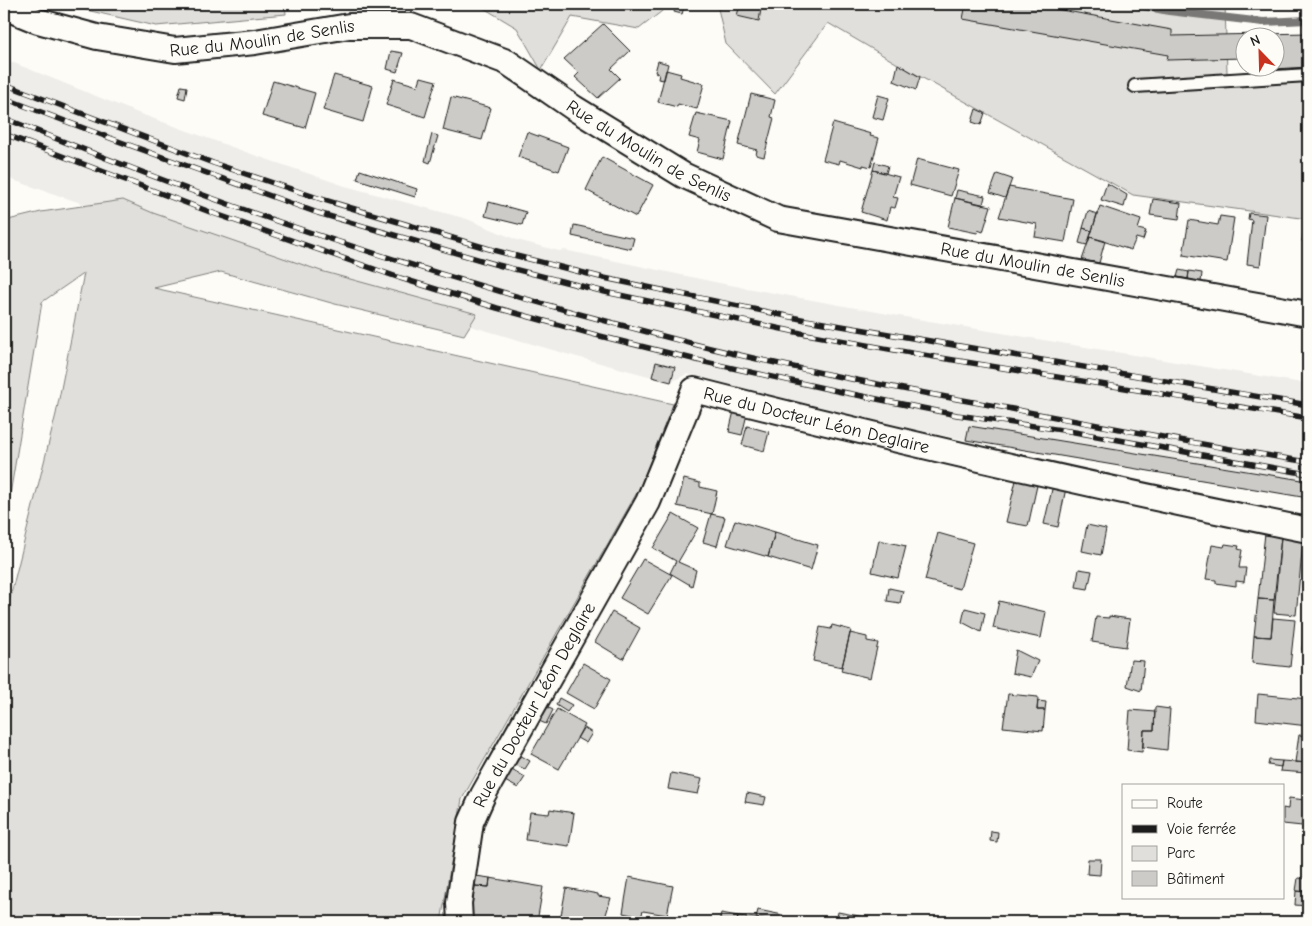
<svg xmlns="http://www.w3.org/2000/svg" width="1312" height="926" font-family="'Comic Neue',sans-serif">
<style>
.built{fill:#eeede9}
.green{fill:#e0dfdb;stroke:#7e7e7c}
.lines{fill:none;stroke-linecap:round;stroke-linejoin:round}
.stream{stroke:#797876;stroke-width:8}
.building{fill:#cccbc8;stroke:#1c1c1c}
.service-casing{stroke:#1c1c1c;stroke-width:16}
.minor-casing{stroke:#1c1c1c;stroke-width:28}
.service{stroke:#fdfcf7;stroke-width:12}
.minor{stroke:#fdfcf7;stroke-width:24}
.rail-casing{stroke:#1c1c1c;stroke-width:5.5}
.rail{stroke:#fdfcf7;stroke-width:4;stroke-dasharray:11;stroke-linecap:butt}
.labels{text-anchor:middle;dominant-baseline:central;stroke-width:5;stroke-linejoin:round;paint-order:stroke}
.street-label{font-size:18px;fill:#1c1c1c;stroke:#fdfcf7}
</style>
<rect width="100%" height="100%" fill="#fdfcf7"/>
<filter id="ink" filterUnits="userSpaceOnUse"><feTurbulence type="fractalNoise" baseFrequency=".02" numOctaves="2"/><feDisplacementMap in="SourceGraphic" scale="10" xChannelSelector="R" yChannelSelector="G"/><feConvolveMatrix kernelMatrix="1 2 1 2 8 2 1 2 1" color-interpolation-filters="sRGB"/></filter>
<g filter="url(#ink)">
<path class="built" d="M4,59l134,54 116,42 91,31 122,33 50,21 42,11 5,-1 155,33 180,33 409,68v114l-342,-58 -83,-17 -196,-49 -16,8 -101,-27 -288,-84 -278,-94z"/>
<path class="green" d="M60,4h225l1,10 -130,12z
M477,4h194l-32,25 -67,-12 -31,53 -24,-42z
M717,4h508l2,69 81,-4v150l-175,-24 -230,-128 -75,-44 -53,71 -49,-50z
M123,200l30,13 168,58 156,43 -13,21 -129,-31 -114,-32 -67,16 519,116 -34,85 -177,310 -21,123h-437v-300l52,-208 28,-141 -42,29 -38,229v-310l37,-9z"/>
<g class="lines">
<path class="stream" d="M1133,4l36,7 94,11 45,-2"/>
</g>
<path class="building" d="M676,4h9l-3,10 -8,-2z
M740,4l21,5 -2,12 -22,-5z
M966,4h62l144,26v6l136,-3v34l-34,2v-31h-30v20l-77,2 1,-5 -205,-36z
M603,24l27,27 -19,18 9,9 -22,20 -23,-21 4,-4 -15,-14z
M391,51l12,2 -6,19 -10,-3z
M658,61l10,3 -4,16 -6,-1 1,-5 -4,-2z
M898,64l22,13 -4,13 -22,-9z
M666,70l15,4 -1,3 24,7 -7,25 -19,-5 -1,3 -19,-5z
M334,75l39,11 -10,36 -40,-12z
M421,77l15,4 -11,36 -39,-12 8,-26 24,7z
M273,81l42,12 -10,35 -43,-12z
M181,86l6,1 -2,12 -7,-2z
M751,94l24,6 -4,17 3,1 -10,39 -8,-2 1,-5 -19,-5z
M878,95l11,3 -6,22 -11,-3z
M451,97l40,11 -9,32 -39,-10z
M976,109l9,4 -4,12 -9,-3z
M696,113l36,8 -9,38 -26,-7 3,-12 -11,-3z
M833,123l38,11 -1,2 9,2 -8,29 -8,-2v2l-23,-7 -1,4 -16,-4z
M527,132l41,15 -9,24 -41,-14z
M432,134l6,2 -8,27 -5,-2z
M602,157l51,28 -17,32 -50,-27z
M917,159l42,11 -8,26 -41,-11z
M875,162l13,4 -2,7 -13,-3z
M360,170l57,19 -2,8 -58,-18z
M873,170l26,7 -6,20 5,1 -3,10 -5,-1 -3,13 -26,-8z
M997,174l15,5 -7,19 -15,-5z
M1107,183l20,12 -3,12 -23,-7z
M1009,187l64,12 -8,43 -30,-5 2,-13 -38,-7z
M957,190l28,6 -2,9 -28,-7z
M955,198l36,8 -8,26 -5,-2 -1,3 -29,-6z
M1153,199l28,4 -2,16 -29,-4z
M489,202l37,10 -4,13 -37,-9z
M1100,206l41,14 -3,9 8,2 -3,9 -7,-2 -5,12 -41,-13z
M1088,211l9,3 -5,17 -9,-3z
M1249,213l17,2 -6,51 -13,-2 5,-44 -4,-1z
M1220,216l14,2 -7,44 -44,-7 6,-35 29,5z
M1306,221h2v21l-6,-1z
M574,225l60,13 -3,11 -59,-13z
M1083,228l9,3 -5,14 -8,-2z
M1090,237l15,4 -6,22 -17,-3z
M1179,270l10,2 -1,7 -11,-2z
M1189,271l13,2 -1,9 -13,-3z
M656,362l19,5 -4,15 -19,-5z
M734,411l13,3 -5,21 -13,-3z
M747,426l22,6 -5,19 -22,-6z
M969,426l339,55v17l-342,-58z
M1017,476l21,5 -10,45 -22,-4z
M684,479l16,4v4l17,4 -5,23 -35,-8z
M1053,485l13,3 -8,39 -14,-3z
M673,514l25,14 -20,34 18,8 -4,16 -22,-13 6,-12 -23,-13z
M711,514l14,3 -8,29 -14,-4z
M735,520l40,12 -7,25 -41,-12z
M1087,525l19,4 -5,26 -19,-4z
M775,532l43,13 -7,25 -43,-13z
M938,533l35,10 -13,46 -35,-9z
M1265,533l16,4 -7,63 -16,-1z
M1281,537l22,5 -7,73 -22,-2z
M879,540l27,6 -8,32 -26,-6z
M1225,544l14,2 -1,3 4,1 -3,18h7l-2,14 -8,-1v5l-20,-3v-3l-10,-1 6,-34 12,2z
M643,559l29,16 -24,39 -28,-16z
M1079,569l13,2 -4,18 -12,-2z
M889,588l14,3 -3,12 -13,-2z
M1307,598h1v52h-6z
M1258,599l16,1 -3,37 -17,-1z
M999,601l47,11 -5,26 -48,-10z
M965,608l20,5 -4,19 -19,-10z
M612,612l28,16 -17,31 -28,-17z
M1109,616l21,3 -4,28 -34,-5 4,-25 13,1z
M1273,618l22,2 -5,47 -38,-4 2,-27 17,1z
M832,625l19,5 -9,37 -29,-6 7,-34 11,2z
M850,633l17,4v4l11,2 -8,35 -29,-7z
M1016,650l22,11 -7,16 -19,-4z
M1131,660l13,1 -3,30 -14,-5z
M583,663l28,16 -17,30 -28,-16z
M1008,694l30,3 -1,13h8l-2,21 -40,-4z
M1258,694l50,5v27l-52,-6z
M559,698l13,7 -5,7 -11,-7z
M1038,701l8,1 -1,8h-8z
M547,707l6,3 -7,14 -7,-3z
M1155,707l15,2 -3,41 -24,-3 1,-17h10z
M557,709l28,16 -26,44 -28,-15z
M1130,710l25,2 -1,18h-10l-2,22 -15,-2z
M583,727l9,6 -6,10 -9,-5z
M1299,735l9,1v27l-13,-1z
M518,754l12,7 -5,8 -13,-5z
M1269,760l13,1 -1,6 -13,-2z
M1282,761l26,2 -1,10 -27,-2z
M510,768l15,9 -7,11 -15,-8z
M671,773l31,6 -4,15 -30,-5z
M747,793l19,4 -2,8 -19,-3z
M1289,798l16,2 -3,26 -19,-2v-16l5,1z
M550,809l24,4 -5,33 -43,-6 4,-28 19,2z
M991,831l7,1 -1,10 -7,-1z
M1088,859h13l-1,16 -13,-1z
M476,876l14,2 -1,9 -14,-1z
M629,877l44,9 -6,29 -24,-4 -2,6 -18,-4z
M490,878l53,9 -6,35h-62l-5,-6 5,-30 14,1z
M1298,878l10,1v13l-12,-1z
M566,888l32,6v2l13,2 -7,23 -10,-2v3l-34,-1z
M1296,891l12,1v14l-13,-1z
M758,910l25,5 -2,7 -25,-4z
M838,912l47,9v1h-49z
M721,913l17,3 -1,6h-18z
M738,916l18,2 21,4h-40z"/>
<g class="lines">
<g class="service-casing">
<path id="service" d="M1135,86l173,-11"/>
</g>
<g class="minor-casing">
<g id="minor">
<path id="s1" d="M4,7l34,14 59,16 78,13 80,-8 94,-16h62l96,36 67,46 109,67 95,44 530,95"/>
<path id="s2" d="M460,922l-1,-19 12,-81 12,-27 165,-293 46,-112c204,52 408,98 614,140"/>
</g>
</g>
<use href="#service" class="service"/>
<use href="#minor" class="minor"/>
<g class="rail-casing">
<path id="rail" d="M4,84l209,79 108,36 172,51 111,28 202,42 502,85
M4,98l114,43 200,72 180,52 107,27 196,41 110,20 397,65
M4,118c101,40 202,80 305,114 114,38 230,72 346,102 116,31 234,53 352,74 100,19 201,38 301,54
M4,134l206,78 190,66 97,30 99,27 109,27 132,29 120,24 112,16 239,43"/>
</g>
<use href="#rail" class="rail"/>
</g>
</g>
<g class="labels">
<g class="street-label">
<text stroke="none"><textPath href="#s1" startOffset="265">Rue du Moulin de Senlis</textPath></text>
<text stroke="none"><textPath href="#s1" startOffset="685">Rue du Moulin de Senlis</textPath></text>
<text stroke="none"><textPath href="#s1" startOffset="1090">Rue du Moulin de Senlis</textPath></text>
<text stroke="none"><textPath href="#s2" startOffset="714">Rue du Docteur Léon Deglaire</textPath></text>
<text stroke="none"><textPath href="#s2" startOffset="234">Rue du Docteur Léon Deglaire</textPath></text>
</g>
</g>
<rect width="1312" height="926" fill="none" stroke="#fdfcf7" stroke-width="20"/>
<rect x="10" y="10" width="1292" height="906" fill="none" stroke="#1c1c1c" stroke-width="2" filter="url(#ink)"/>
<rect x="1122" y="784" width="162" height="115" fill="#fdfcf7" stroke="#a3a29f"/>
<rect x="1132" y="800" width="25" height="8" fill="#fdfcf7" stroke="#a3a29f"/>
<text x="1167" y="808" font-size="15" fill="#1c1c1c">Route</text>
<rect x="1132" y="825" width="25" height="8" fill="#1c1c1c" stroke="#a3a29f"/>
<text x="1167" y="834" font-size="15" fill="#1c1c1c">Voie ferrée</text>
<rect x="1132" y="846" width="25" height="15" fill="#e0dfdb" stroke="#a3a29f"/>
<text x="1167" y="858" font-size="15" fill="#1c1c1c">Parc</text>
<rect x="1132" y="871" width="25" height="15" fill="#cccbc8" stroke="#a3a29f"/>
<text x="1167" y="884" font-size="15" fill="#1c1c1c">Bâtiment</text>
<g transform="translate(1260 52) rotate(337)"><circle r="24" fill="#fdfcf7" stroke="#a3a29f"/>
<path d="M0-4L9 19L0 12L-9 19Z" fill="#c8321e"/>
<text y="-8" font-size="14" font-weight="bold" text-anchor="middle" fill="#1c1c1c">N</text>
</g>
</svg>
